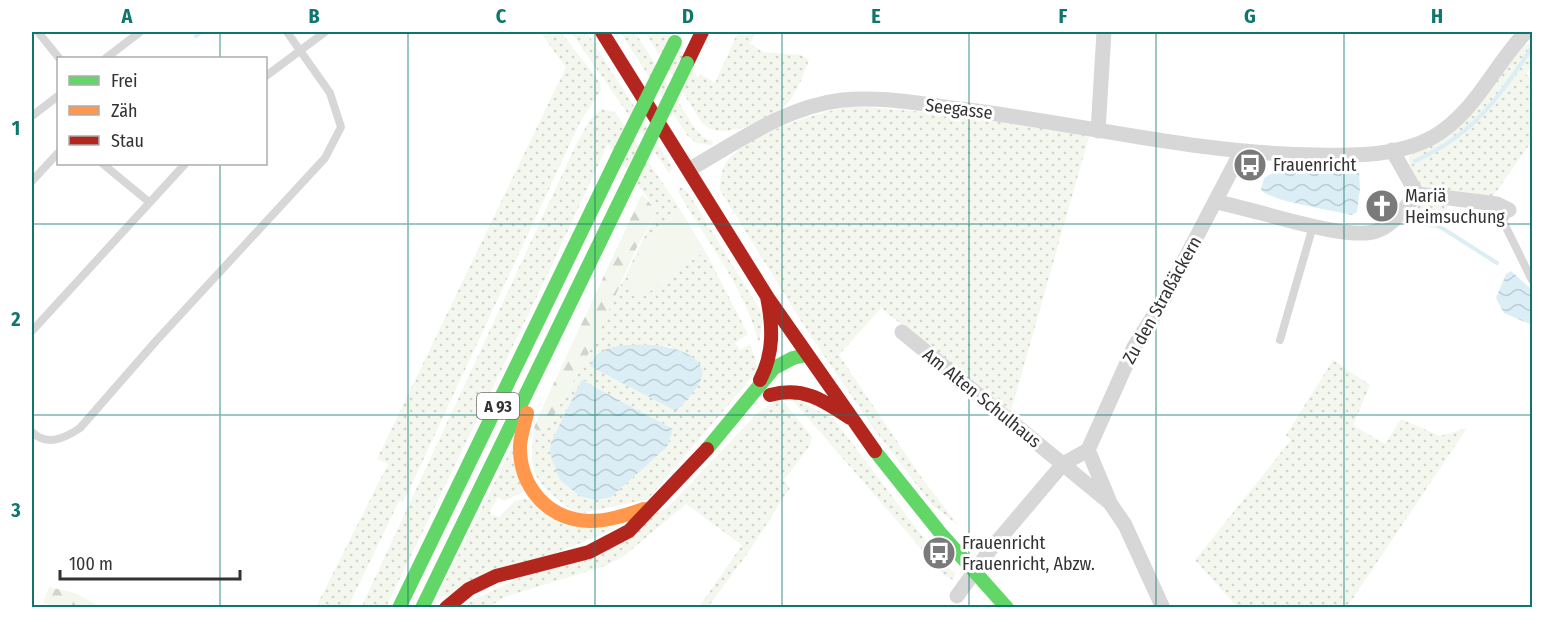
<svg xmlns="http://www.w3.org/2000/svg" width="1564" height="639" font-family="'Fira Sans Condensed',sans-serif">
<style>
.grass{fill:url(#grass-dots);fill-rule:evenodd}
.forest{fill:url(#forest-firs)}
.green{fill:#f3f7ee}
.water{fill:url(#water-waves)}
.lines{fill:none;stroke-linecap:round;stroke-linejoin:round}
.stream{stroke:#dbedf5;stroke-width:4}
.lane{stroke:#d7d7d7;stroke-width:8}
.street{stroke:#d7d7d7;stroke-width:15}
.fast{stroke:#63d668;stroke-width:14}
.slow{stroke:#ff974d;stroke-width:14}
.jam{stroke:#b3261e;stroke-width:14}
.fast-bridge{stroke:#63d668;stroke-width:14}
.grid{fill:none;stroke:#0f766e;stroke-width:1.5;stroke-opacity:0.55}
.labels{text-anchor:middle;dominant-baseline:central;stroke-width:6;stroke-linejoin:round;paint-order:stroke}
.shield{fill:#fff;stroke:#707070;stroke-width:1.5}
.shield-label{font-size:16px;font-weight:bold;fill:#333}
.street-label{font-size:18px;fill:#333;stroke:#fff}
.poi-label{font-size:18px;fill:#333;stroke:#fff;text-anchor:start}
.neatline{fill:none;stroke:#0f766e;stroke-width:2}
.grid-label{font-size:20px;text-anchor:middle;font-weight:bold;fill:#0f766e}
</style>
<defs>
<pattern id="grass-dots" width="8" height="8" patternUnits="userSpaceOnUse" patternTransform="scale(1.5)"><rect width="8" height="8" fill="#f3f7ee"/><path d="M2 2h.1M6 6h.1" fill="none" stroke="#d1d4cd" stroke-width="1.8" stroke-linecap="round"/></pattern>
<pattern id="forest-firs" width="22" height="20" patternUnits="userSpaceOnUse" patternTransform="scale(1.5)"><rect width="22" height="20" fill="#f3f7ee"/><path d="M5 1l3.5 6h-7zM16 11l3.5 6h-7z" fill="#d1d4cd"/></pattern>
<pattern id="water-waves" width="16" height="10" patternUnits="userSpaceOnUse" patternTransform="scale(1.5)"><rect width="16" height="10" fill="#dbedf5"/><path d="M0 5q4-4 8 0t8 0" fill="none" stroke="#bcccd2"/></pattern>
</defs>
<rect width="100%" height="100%" fill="#fff"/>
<path class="grass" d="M540,32h21l39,51 1,8 -20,29 -157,338 -21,44 -4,-1 -51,106h-32l72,-143 -11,-5 189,-392z
M571,32h15l2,2 80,126 4,8 -3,5z
M620,32h15l59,95 9,10 10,4 -1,4 -16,-2 -9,-8z
M645,32h23l30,46 3,-4 14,9 23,-51h18l-6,12 13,8 38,3 8,5c-5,14 -14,37 -25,47 -17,15 -64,35 -82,16z
M1525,44h7v21l-6,9 6,7v60l-41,58 -71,-11 -10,-17 -1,-15 57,-36z
M852,106l240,20 -81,285 -130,-103 -42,47 82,122 37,48 -26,-20 -60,-79 -66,-97 -86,-139c0,-9 1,-19 6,-27 19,-29 93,-51 126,-57z
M601,109l14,3 63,94 -38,45 2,46 63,-46 41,79 2,4 -13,9 5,7 10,-6 9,25 -111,130 -70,15c-40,-29 -51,-34 -44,-86l10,4 33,-57 80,-164 -49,-67 -63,136 -159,327 -25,1 214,-461 14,-26zM624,345l46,1 30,35 -24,30zM583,380l90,49 -6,18 -56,50 -60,-55z
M680,187l7,4 72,117 4,10 -4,26c-14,-56 -52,-103 -81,-152z
M1449,202l-8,28 -20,-5 -16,-10 11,-10z
M1333,360l37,25 -17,40 32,19 16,-25 39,17 27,-8 -120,179h-110l-42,-47 96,-120 -5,-5z
M788,395l46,24 106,141 15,13 -2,7 -9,-5z
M780,397l32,40 -3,10 -25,33 6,8 -40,62 -42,57h-9l43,-62 -56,-41 -62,52 -19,10 -100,31 -16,10 -33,1 211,-100 91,-95z
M515,441l8,51 -19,9 -6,-4 -8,14 1,4 8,2 16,-16 10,-3 90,31 -167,67h-10z"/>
<path class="forest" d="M642,194l15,17 -21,38 -40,91 -52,93 -10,-5 6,-15z
M49,587l26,6 26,14h-43l-15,-4z"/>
<path class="green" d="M678,206l27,45 -63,46 -16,-12 14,-34z"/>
<path class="water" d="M1294,168l65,1 1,20 -3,23 -5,3c-19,-5 -79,-13 -91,-25l3,-12 17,-9z
M1511,271l21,19v35l-28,-12 -8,-15 10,-24z
M654,345c14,1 52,9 48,31 -2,11 -18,27 -26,35l-86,-45c10,-25 42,-21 64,-21z
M582,380l91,49 -6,18 -56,50 -15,3 -16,-4 -20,-16 -10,-26 1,-12z"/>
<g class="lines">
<path class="stream" d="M196,36l5,-4
M1415,161c59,-27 81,-60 116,-112
M1431,221l66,42"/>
<path class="lane" d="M38,32l21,26
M106,58l34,-26
M266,76l59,-44
M32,116l26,-20
M103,164l46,38
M32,181l26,-28
M1509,210l-6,11 29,59
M32,331l153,-167
M1280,340l33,-114
M32,432c15,15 33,6 48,-4l76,-87 169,-183 16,-31 -11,-34 -43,-61"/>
<path class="street" d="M1098,131l6,-99
M690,169c49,-28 95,-62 152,-69 39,-4 80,4 118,9 119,14 237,45 357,46 38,1 82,1 116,-18 42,-24 61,-72 93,-105
M1417,194l80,10 12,6
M1216,202c36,6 131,40 160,29 17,-5 29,-24 41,-37l-25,-44
M902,332l208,171 15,22 38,83
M1088,450l46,-103 30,-48 77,-147
M1088,450l21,50
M957,596l33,-46 73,-86 25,-14"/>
<path class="fast" d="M707,449l67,-81 19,-10 13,-3
M875,451l67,84 65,73
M399,608l218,-450
M422,608l209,-430"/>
<path class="slow" d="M527,413c-2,10 -6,21 -7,32 -1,41 27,75 70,76 19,0 36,-6 54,-12"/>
<path class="jam" d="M602,32l166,266 107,153
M687,63l15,-31
M760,380c14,-27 13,-53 7,-83
M770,395c33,-9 53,5 80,23
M446,608l23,-19 27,-13 93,-24 40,-21 78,-82"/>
<path class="fast-bridge" d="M617,158l58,-116
M631,178l56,-115"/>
</g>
<path class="grid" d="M220,32v26M408,32v576M595,32v576M782,32v576M969,32v576M1156,32v576M1344,32v576M220,164v444M32,224h1500M32,415h1500"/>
<defs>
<g id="bus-disc" transform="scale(1.725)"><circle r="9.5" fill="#7a7a7a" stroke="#fff"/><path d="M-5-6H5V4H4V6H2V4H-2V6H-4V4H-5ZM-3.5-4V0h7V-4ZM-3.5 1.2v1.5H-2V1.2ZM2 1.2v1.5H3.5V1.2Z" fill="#fff"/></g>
<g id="church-disc" transform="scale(1.725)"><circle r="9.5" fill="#7a7a7a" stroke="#fff"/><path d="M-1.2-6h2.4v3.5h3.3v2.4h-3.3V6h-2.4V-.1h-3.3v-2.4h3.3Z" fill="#fff"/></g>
</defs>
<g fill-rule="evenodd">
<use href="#bus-disc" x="1250" y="165"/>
<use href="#church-disc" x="1382" y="206"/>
<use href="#bus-disc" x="939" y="553"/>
</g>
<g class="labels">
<rect class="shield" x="477" y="393" width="42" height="26" rx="4.5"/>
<g class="shield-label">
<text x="498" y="406">A 93</text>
</g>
<g class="street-label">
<text transform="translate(959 109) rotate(7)">Seegasse</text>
<text transform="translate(1162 300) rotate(-61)">Zu den Straßäckern</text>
<text transform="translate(982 398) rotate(39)">Am Alten Schulhaus</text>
</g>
<g class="poi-label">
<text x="1273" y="165">Frauenricht</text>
<text x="1405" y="196">Mariä<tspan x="1405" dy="21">Heimsuchung</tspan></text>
<text x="962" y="543">Frauenricht<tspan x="962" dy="21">Frauenricht, Abzw.</tspan></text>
</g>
</g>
<rect width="1564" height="639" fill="none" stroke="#ffffff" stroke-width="66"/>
<rect x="57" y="57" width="210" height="108" fill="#ffffff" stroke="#adadad" stroke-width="1.5"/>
<rect x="69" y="76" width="30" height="9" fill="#63d668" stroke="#adadad" stroke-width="1.5"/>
<text x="111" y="87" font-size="18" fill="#333333">Frei</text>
<rect x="69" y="106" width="30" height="9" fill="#ff974d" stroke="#adadad" stroke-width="1.5"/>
<text x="111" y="117" font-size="18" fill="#333333">Zäh</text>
<rect x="69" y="136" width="30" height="9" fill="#b3261e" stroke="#adadad" stroke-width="1.5"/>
<text x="111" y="147" font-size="18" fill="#333333">Stau</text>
<path d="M60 570v9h180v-9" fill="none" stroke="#333333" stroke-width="3"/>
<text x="69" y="570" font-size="18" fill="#333333" stroke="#ffffff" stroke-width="4.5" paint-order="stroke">100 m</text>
<rect x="33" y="33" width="1498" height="573" class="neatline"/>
<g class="grid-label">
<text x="127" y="23">A</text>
<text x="314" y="23">B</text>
<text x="501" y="23">C</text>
<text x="688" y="23">D</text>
<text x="876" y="23">E</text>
<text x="1063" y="23">F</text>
<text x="1250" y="23">G</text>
<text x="1437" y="23">H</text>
<text x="16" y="135">1</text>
<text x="16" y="326">2</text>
<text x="16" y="517">3</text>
</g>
</svg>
